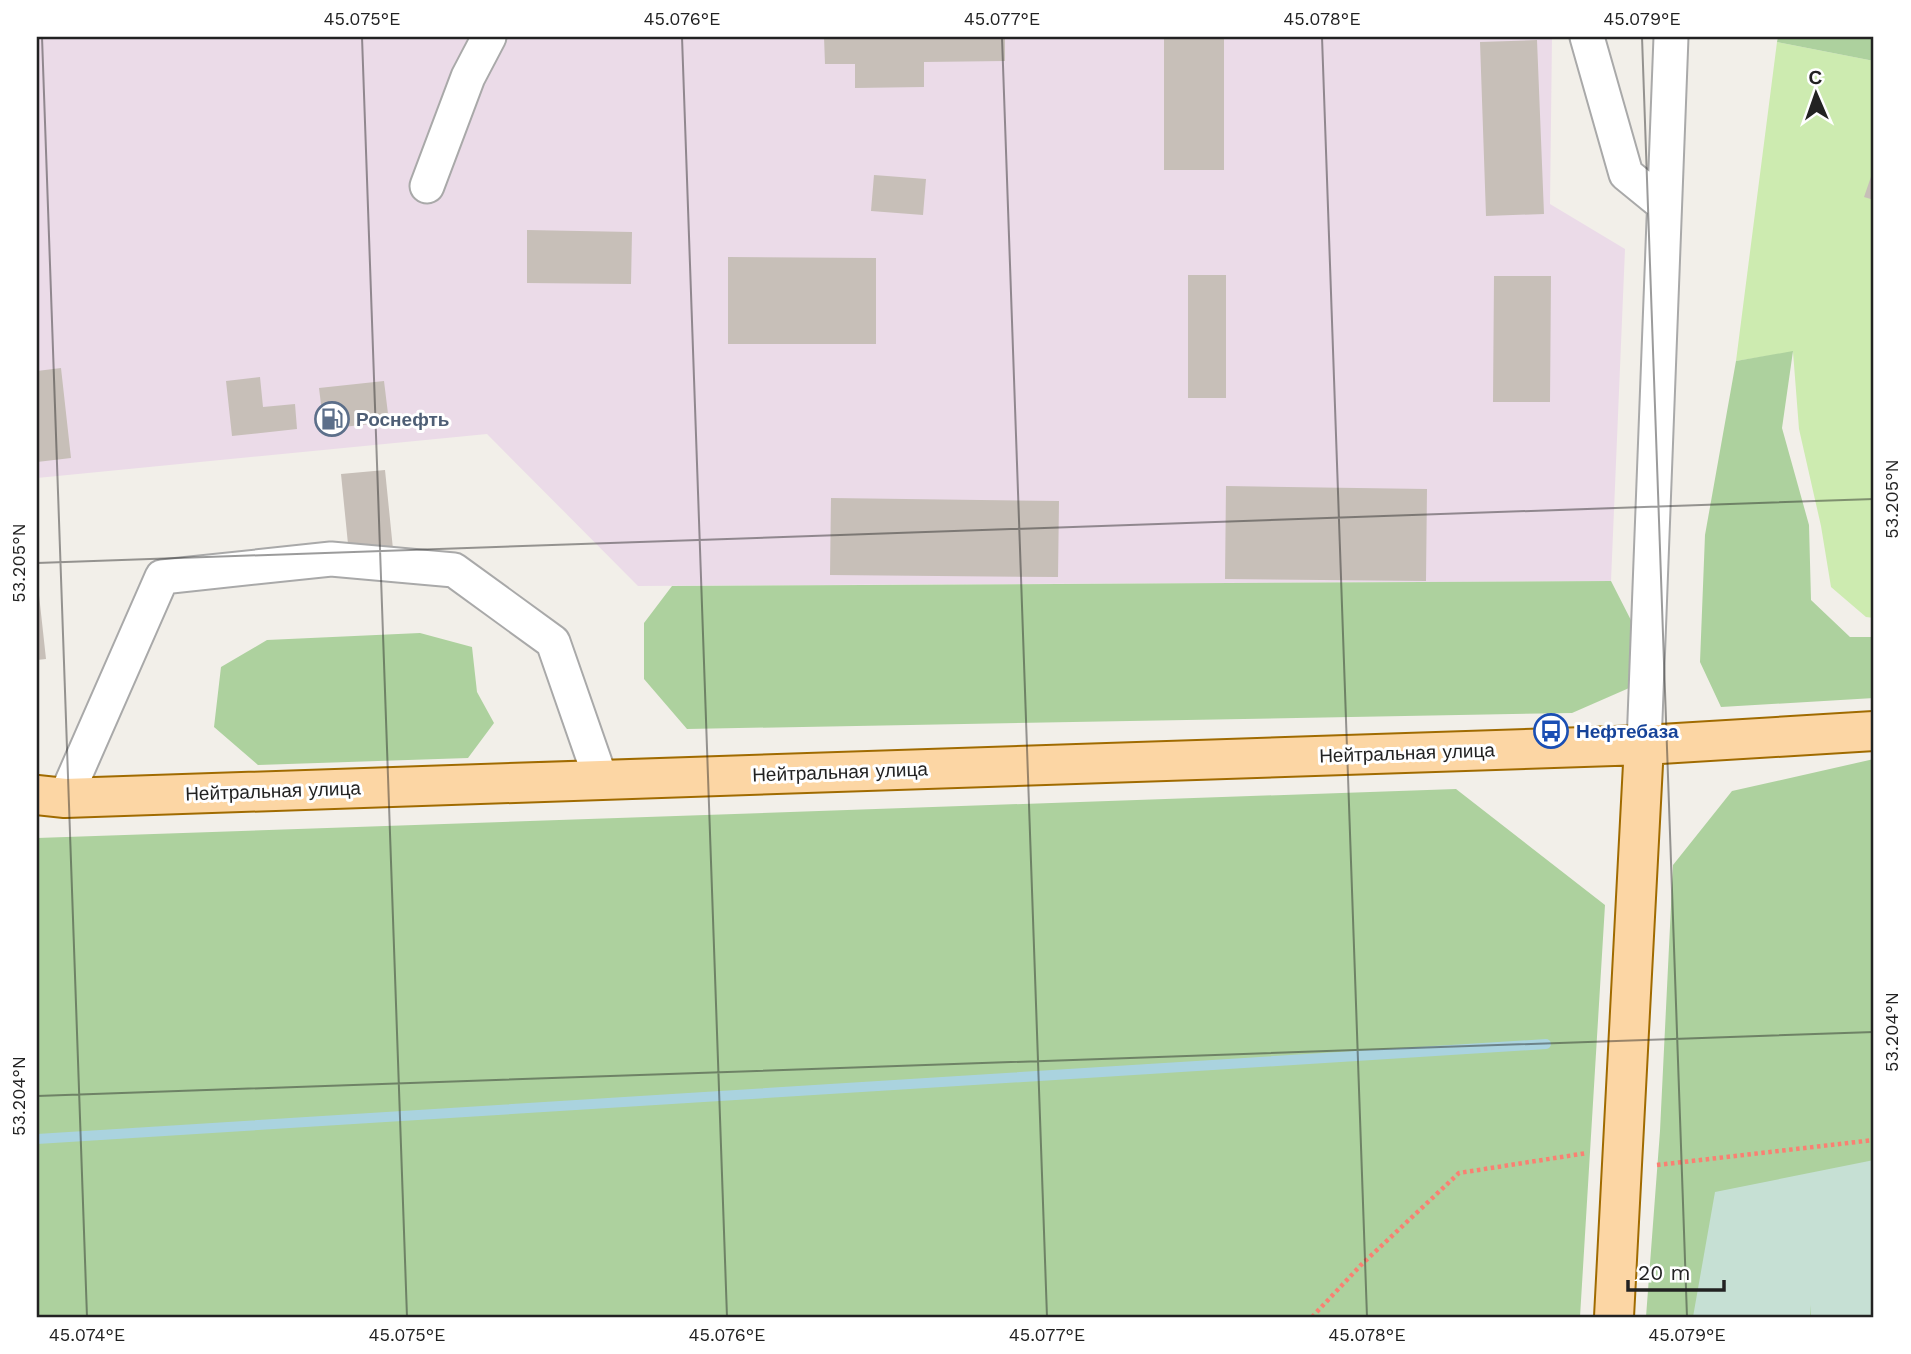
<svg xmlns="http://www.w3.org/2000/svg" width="1911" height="1354" font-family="'Work Sans',sans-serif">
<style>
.industrial{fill:#ebdbe8}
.grass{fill:#cdebb0}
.forest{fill:#add19e}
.wetland{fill:#c6e0d4}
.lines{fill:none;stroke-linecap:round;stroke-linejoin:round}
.stream{stroke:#aad3df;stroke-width:10}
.building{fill:#c7bfb8}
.minor-casing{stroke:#a9a9a9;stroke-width:37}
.major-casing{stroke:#a06b00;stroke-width:42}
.path{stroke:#fa8072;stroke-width:4.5;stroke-dasharray:3.5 3.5;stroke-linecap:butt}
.minor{stroke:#fff;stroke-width:33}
.major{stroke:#fcd6a4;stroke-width:38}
.ticks{fill:none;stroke:#222;stroke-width:2;stroke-opacity:0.45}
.labels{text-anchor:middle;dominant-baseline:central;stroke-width:6;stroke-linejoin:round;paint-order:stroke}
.service-label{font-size:19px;font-weight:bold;fill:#4e5e75;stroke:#fff;text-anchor:start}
.transit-label{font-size:19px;font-weight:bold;fill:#164399;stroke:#fff;text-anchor:start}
.street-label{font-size:19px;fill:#222;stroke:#fff}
.neatline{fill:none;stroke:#222;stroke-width:2.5}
.ticks-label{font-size:18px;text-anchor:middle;fill:#222}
</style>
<rect width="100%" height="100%" fill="#f2efe9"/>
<path class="industrial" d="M37,37h1515l-2,167 75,45 -14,332 -973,5 -151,-152 -450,44z"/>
<path class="grass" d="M1777,42l97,19v557l-8,-1 -35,-30 -10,-61 -22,-97 -6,-77 -57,9z"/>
<path class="forest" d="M1778,37h96v24l-97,-19z
M1793,351l-11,77 27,97 2,75 39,37h24v61l-153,9 -21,-45 5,-127 31,-174z
M1611,581l26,51 -1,53 -64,28 -885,16 -43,-50v-56l28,-37z
M420,633l52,14 5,45 17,31 -26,35 -210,7 -44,-38 7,-60 46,-27z
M1874,759v558h-228l14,-186 13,-266 59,-74z
M1456,789l149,116 -25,412h-1543v-479z"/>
<path class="wetland" d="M1874,1160v157h-63v-12l-1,12h-117l22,-125z"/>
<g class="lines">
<path class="stream" d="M37,1139l1509,-95"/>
</g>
<path class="building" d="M824,37h181v24l-81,1v25l-69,1v-24h-30z
M1164,37h60v133h-60z
M1537,40l7,174 -58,2 -6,-174z
M1874,168v32l-10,-3z
M874,175l52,4 -3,36 -52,-4z
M527,230l105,2 -1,52 -104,-1z
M728,257l148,1v86h-148z
M1188,275h38v123h-38z
M1494,276h57l-1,126h-57z
M61,368l10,90 -34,4v-91z
M260,377l3,30 32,-3 2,25 -65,7 -6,-55z
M384,381l5,41 -65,7 -5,-41z
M385,470l8,79 -44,5 -8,-80z
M1226,486l201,3 -1,92 -201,-2z
M831,498l228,3 -1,76 -228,-2z
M37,595h2l7,64 -9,1z"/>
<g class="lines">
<g class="minor-casing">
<path id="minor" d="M1587,37l39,137 38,31
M427,186l41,-109 21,-40
M1644,745l27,-708
M65,798l97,-221 169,-18 123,11 99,72 48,138"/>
</g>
<g class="major-casing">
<path id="major" d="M37,795l28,3 1579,-53 230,-14
M1614,1317l30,-572"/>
</g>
<path class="path" d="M1657,1165l217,-25
M1312,1317l49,-52 98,-92 128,-20"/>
<use href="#minor" class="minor"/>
<use href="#major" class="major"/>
</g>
<path class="ticks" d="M42,37l45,1280M362,37l45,1280M682,37l45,1280M1002,37l45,1280M1322,37l45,1280M1642,37l45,1280M37,563l1837,-64M37,1096l1837,-64"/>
<defs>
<g id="fuel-ring" transform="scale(1.75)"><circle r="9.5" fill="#fff" stroke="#5c6f8a" stroke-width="1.5"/><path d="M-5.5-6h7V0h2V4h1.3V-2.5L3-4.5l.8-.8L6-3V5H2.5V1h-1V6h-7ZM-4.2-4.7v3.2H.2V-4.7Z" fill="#5c6f8a"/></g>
<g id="bus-ring" transform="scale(1.75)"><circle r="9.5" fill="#fff" stroke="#1a4fb4" stroke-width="1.5"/><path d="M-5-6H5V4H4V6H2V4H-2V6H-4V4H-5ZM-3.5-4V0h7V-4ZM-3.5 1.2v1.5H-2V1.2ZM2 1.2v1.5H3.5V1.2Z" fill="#1a4fb4"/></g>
</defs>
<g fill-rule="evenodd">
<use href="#fuel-ring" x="332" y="419"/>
<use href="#bus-ring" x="1551" y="731"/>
</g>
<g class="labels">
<g class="service-label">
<text x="356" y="419">Роснефть</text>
</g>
<g class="transit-label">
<text x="1576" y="731">Нефтебаза</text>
</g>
<g class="street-label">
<text transform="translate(1407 753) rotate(-2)">Нейтральная улица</text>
<text transform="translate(840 772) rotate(-2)">Нейтральная улица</text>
<text transform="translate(273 791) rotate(-2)">Нейтральная улица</text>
</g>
</g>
<rect width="1911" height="1354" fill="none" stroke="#ffffff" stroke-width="77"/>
<g transform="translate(1816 94) rotate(358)" stroke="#ffffff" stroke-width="5" paint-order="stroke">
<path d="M0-5L12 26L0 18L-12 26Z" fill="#222222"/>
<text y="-10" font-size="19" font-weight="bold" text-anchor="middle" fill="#222222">С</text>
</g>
<path d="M1628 1280v10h96v-10" fill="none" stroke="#222222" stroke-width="3.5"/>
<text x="1638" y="1280" font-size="21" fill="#222222" stroke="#ffffff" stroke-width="5" paint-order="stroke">20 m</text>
<rect x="38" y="38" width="1834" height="1278" class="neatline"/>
<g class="ticks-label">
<text x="362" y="25">45.075°E</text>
<text x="682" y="25">45.076°E</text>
<text x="1002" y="25">45.077°E</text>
<text x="1322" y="25">45.078°E</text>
<text x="1642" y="25">45.079°E</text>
<text transform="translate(1892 499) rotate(-90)" y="6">53.205°N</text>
<text transform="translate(19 563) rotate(-90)" y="6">53.205°N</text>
<text transform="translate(1892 1032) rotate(-90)" y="6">53.204°N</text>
<text transform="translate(19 1096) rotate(-90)" y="6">53.204°N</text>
<text x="87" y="1341">45.074°E</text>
<text x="407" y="1341">45.075°E</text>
<text x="727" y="1341">45.076°E</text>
<text x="1047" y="1341">45.077°E</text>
<text x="1367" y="1341">45.078°E</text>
<text x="1687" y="1341">45.079°E</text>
</g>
</svg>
